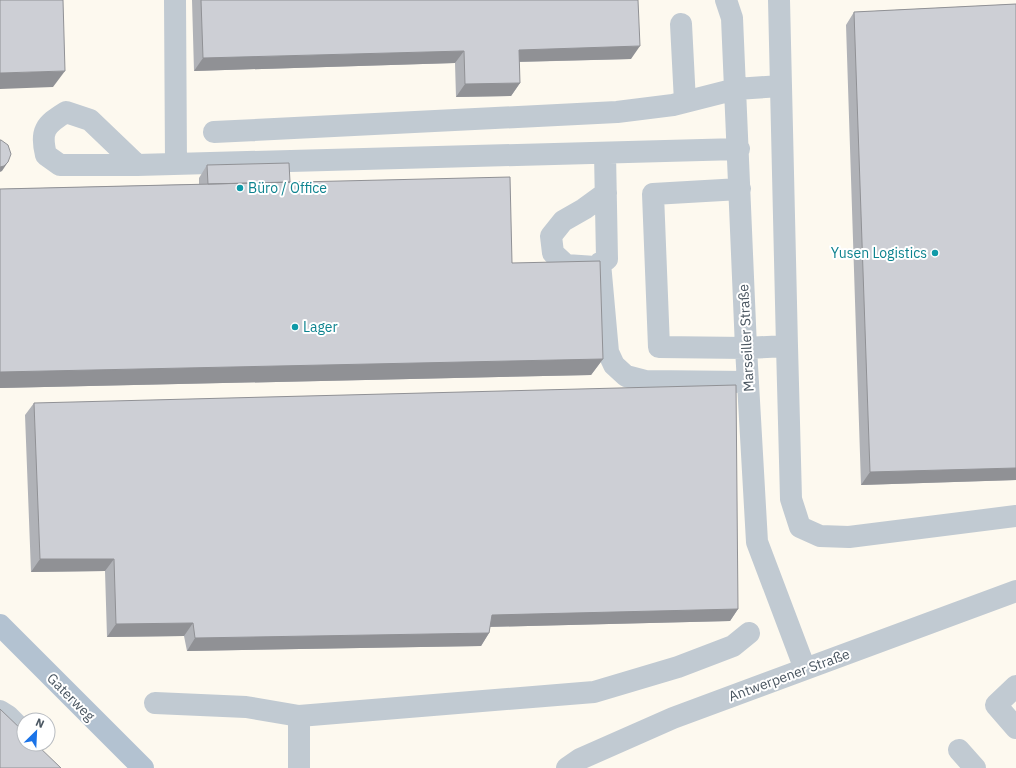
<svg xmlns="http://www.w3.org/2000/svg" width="1016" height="768" font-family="'IBM Plex Sans',sans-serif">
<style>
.commercial{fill:#fdf9ef;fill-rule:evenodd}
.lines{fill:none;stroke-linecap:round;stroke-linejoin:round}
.minor{stroke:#c1cad2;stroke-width:22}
.major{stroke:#b3c2d1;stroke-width:22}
.wall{fill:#b0b2b7}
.shaded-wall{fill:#909195}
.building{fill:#cdcfd5;stroke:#909195}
.culture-dot{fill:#0f9aa8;stroke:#fff;stroke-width:1.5}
.labels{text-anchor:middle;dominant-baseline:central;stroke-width:4;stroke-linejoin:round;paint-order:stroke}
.culture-label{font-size:14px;fill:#0d838f;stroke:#fff;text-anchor:start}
.street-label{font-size:14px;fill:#4a5661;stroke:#fff}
</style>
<rect width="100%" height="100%" fill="#f5f3f3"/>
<path class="commercial" d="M0,0h1016v768h-1016zM24,720h24v24h-24z"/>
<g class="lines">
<path class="minor" d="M175,0l1,163
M726,0l6,18 14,330 11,194 48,127
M681,24l4,78
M214,132l403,-20 56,-7 63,-16 45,-3
M605,153l2,106 -12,8 -29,-2 -13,-12 -2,-17 12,-15 21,-12 22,-16
M137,165l-47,-45 -24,-8c-21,13 -26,19 -20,43l14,10h77l602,-16
M740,189l-87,5 6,153 87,1 41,-2 -8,-346
M600,263l8,89 6,13 12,11 19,5 103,1
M787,346l4,153 9,28 20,9 29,1 167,-21
M1016,686l-20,19 20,23
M155,703l91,4 53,9
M0,711l8,5 16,16
M959,750l16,18
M299,768v-52l295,-24 84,-25 55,-21 16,-13
M567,768l13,-9 93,-41 343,-127"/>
<path class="major" d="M0,625l143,143"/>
</g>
<path class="wall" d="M192,0h446l-7,59 -112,3 1,21 -9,13 -55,1 -1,-34 -261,8z
M1016,4v476l-155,5 -15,-460 8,-13z
M207,165l83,17 222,81 91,96 -12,16 -591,13v-199l199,-5v-6z
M34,403l704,206 -8,12 -240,6 -1,6 -8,13 -294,5 -3,-15 -77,1 -2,-66 -74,1 -6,-157z"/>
<path class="shaded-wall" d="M640,46l-9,13 -121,3 9,-12z
M464,51l-9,12 -261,8 9,-13z
M65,71l-12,16 -53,2v-16z
M520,83l-9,13 -55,1 9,-13z
M8,162l-6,9 -2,1v-5z
M603,359l-12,16 -591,13v-16z
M1016,468v12l-155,5 9,-13z
M40,559h74l-9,12 -74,1z
M738,609l-8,12 -246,6 8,-12z
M193,623l-9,13 -77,1 9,-13z
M489,633l-8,13 -294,5 8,-13z"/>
<path class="building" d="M0,0h63l2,71 -65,2z
M201,0h437l2,46 -121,4 1,33 -55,1 -1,-33 -261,7z
M1016,4v464l-146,4 -16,-460z
M0,140h1l7,5 3,9 -3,8 -4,4 -4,1z
M289,163l1,19 -82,2 -1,-19z
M510,177l2,86 88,-2 3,98 -603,13v-183z
M736,385l2,224 -246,6 -3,18 -294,5 -2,-15 -77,1 -2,-65h-74l-6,-156z
M0,709l24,23v12h12l25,24h-61z"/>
<g class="culture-dot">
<circle cx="240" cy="188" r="4"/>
<circle cx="935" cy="253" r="4"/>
<circle cx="295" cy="327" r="4"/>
</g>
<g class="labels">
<g class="culture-label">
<text x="248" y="188">Büro / Office</text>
<text x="927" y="253" text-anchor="end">Yusen Logistics</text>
<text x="303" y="327">Lager</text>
</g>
<g class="street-label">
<text transform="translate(746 338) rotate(-93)">Marseiller Straße</text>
<text transform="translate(789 675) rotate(-20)">Antwerpener Straße</text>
<text transform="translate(71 697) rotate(45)">Gaterweg</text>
</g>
</g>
<g transform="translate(36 732) rotate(24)"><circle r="19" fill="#ffffff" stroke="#b7bbc0"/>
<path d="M0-3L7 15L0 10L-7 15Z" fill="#1a73e8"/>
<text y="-6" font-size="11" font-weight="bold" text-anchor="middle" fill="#4a5661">N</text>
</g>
</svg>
